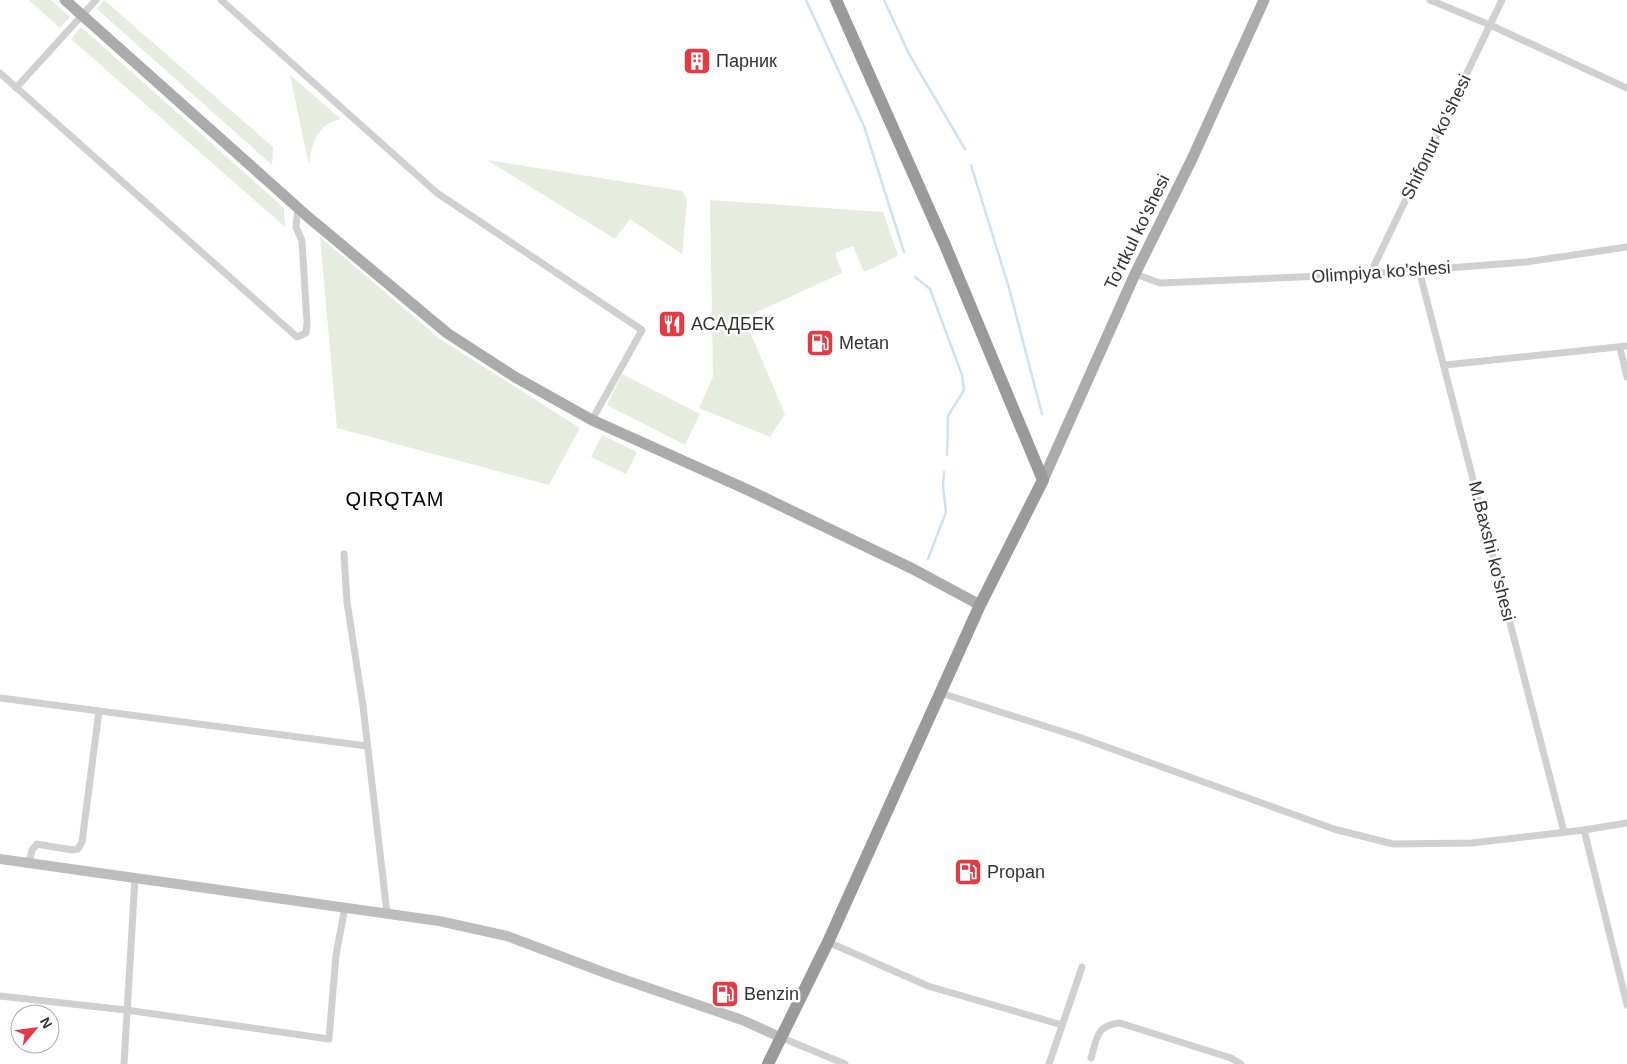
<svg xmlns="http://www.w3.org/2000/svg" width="1627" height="1064" font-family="Helvetica,sans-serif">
<rect width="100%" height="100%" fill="#fff"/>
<!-- green -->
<g fill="#e6ecdf">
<polygon points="29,0 51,0 70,17 60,28"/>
<polygon points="104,0 273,147 272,165 97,9"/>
<polygon points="81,27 284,208 285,227 71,39"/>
<path d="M290 75 341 119C316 124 312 144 309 165Z"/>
<polygon points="487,160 682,191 687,200 682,254 630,219 615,239"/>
<polygon points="710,200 883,212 898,256 864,272 853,246 835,253 842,273 744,318 785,414 770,437 699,408 713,377"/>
<polygon points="320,237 440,339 580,428 549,485 337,428"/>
<polygon points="622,374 700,414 685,445 607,405"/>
<polygon points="602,435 637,452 626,474 591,457"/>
</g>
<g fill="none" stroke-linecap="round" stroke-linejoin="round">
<!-- stream -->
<g stroke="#cfe2ee" stroke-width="2.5">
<polyline points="806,0 864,126 904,252"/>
<polyline points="884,0 909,54 965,149"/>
<polyline points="971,165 1009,288 1042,414"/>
<polyline points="915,277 930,289 962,375 964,390 948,416 947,455"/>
<polyline points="928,559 946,512 943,486 944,472"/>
</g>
<!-- street -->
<g stroke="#d0d0d0" stroke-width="7">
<polyline points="221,0 437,193 642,330 592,420"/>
<polyline points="1430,0 1490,25 1627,88"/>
<polyline points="0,73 297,337 306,333 307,322 302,241 296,227 298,207"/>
<polyline points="16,88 96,0"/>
<polyline points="1419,270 1564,832"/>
<polyline points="1135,274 1160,283 1370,274 1526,262 1627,247"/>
<polyline points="1370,274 1502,0"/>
<polyline points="1620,348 1627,377"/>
<polyline points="1445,365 1627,346"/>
<polyline points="344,554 347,602 363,706 387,913"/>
<polyline points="941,693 1079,737 1334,829 1393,844 1472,843 1584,830 1627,823"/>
<polyline points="0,698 367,746"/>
<polyline points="1584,830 1627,1005"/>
<polyline points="29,863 32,850 37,844 72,850 78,849 82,842 99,711"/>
<polyline points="828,942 928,986 1062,1025"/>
<polyline points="0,996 126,1010 329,1039 336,955 345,907"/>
<polyline points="780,1037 845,1064"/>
<path d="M1091 1058C1097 1038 1096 1025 1120 1023L1231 1058 1241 1064"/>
<polyline points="124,1064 135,878"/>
<polyline points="1049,1064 1082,967"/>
</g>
<!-- secondary -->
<polyline stroke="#bdbdbd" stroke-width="10" points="0,859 439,921 507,936 608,974 742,1020 780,1037"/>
<!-- primary -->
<g stroke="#ababab" stroke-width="11">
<polyline points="65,0 307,216 447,333 515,377 592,420 748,490 913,569 980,605"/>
<polyline points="1043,480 1135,274 1192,159 1264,0"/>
</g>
<!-- highway -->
<polyline stroke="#9a9a9a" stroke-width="12" points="768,1064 828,942 980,605 1043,480 945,245 836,0"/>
</g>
<!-- icons -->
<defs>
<g id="building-square" transform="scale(1.4375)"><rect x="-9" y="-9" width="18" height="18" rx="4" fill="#e63946" stroke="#fff"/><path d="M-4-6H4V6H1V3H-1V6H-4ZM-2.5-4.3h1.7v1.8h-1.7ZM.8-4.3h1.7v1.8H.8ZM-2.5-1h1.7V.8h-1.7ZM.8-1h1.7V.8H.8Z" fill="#fff"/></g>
<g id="restaurant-square" transform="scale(1.4375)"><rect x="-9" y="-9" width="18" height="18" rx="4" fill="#e63946" stroke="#fff"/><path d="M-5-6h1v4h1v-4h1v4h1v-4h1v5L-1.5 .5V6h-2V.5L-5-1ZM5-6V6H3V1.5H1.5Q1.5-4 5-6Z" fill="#fff"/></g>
<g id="fuel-square" transform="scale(1.4375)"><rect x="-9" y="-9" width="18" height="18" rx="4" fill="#e63946" stroke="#fff"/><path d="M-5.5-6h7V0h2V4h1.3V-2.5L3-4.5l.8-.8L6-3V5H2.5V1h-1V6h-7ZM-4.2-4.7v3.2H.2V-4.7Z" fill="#fff"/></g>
</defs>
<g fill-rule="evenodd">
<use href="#building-square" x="697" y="61"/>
<use href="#restaurant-square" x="672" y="324"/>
<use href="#fuel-square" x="820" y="343"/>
<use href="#fuel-square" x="968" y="872"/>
<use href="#fuel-square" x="725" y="994"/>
</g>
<g text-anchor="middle" stroke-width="5" stroke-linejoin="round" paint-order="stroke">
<!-- poi labels -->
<g font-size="18" fill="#333" stroke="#fff" text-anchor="start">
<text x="716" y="67">Парник</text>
<text x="691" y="330">АСАДБЕК</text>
<text x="839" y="349">Metan</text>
<text x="987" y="878">Propan</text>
<text x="744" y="1000">Benzin</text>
</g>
<!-- street labels -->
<g font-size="18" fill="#333" stroke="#fff">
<text transform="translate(1436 137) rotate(-64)" y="6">Shifonur ko'shesi</text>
<text transform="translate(1137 232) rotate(-64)" y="6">To'rtkul ko'shesi</text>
<text transform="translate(1381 272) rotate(-4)" y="6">Olimpiya ko'shesi</text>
<text transform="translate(1492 551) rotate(76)" y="6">M.Baxshi ko'shesi</text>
</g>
<!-- quarter labels -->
<g font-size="20" letter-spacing="1" fill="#000" stroke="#fff">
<text x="395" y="506">QIRQTAM</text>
</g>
</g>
<!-- north arrow -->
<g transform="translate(35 1029) rotate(61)"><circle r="24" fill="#ffffff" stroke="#adadad"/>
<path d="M0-4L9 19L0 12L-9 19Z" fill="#e63946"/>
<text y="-8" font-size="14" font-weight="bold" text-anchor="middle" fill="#333333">N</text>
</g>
</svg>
